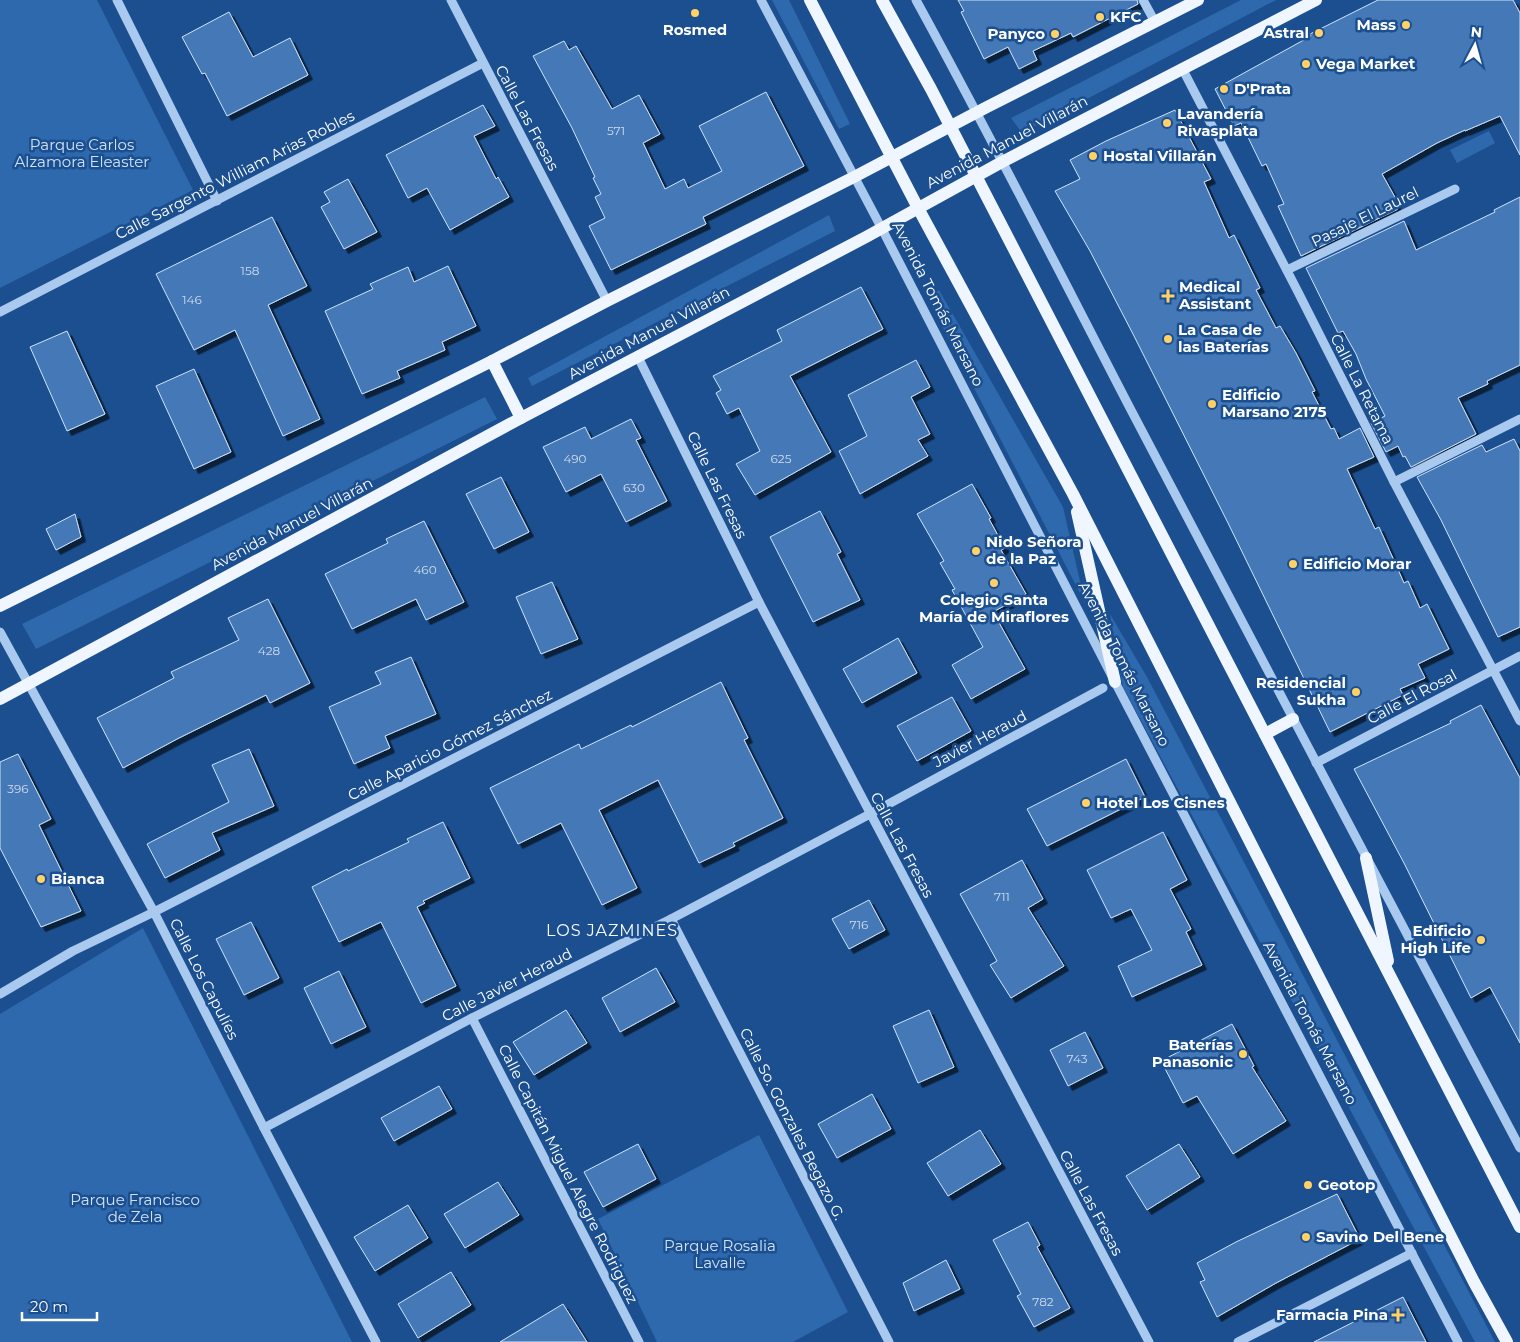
<svg xmlns="http://www.w3.org/2000/svg" width="1520" height="1342" font-family="Montserrat,sans-serif">
<defs>
<filter id="shadow"><feDropShadow dx="4.5" dy="4.5" stdDeviation="0" flood-color="#0009"/></filter>
</defs>
<rect width="100%" height="100%" fill="#1b4f8f"/>
<!-- green -->
<g fill="#2e69ad">
<polygon points="0,0 97,0 193,190 0,288"/>
<polygon points="772,0 789,0 850,124 839,129"/>
<polygon points="1241,0 1276,0 1022,133 1011,118"/>
<polygon points="1489,131 1495,143 1457,163 1450,150"/>
<polygon points="829,215 835,231 532,386 528,378"/>
<polygon points="939,290 1063,507 1085,603 927,297"/>
<polygon points="485,397 497,419 36,649 22,624"/>
<polygon points="1110,614 1147,677 1495,1342 1475,1342 1123,687"/>
<polygon points="143,928 352,1342 0,1342 0,1014"/>
<polygon points="759,1135 848,1312 793,1342 657,1342 598,1219"/>
</g>
<!-- building -->
<g fill="#4478b7" stroke="#cfe3fa" filter="url(#shadow)">
<polygon points="958,0 1137,0 1138,4 1073,37 1071,33 1033,51 1037,60 1019,69 1008,47 984,59 961,12 964,11"/>
<polygon points="1378,0 1513,0 1520,13 1520,155 1500,116 1465,131 1465,130 1437,143 1382,174 1396,199 1394,200 1398,209 1301,256 1278,206 1284,204 1266,164 1262,166 1241,123 1234,126 1215,89 1311,36 1310,34"/>
<polygon points="229,12 253,57 290,38 308,75 227,116 205,73 202,74 182,37"/>
<polygon points="564,41 569,50 576,46 612,109 639,95 660,134 643,143 665,189 684,179 688,188 722,171 699,126 766,92 804,166 703,217 706,224 611,270 589,226 605,218 595,197 601,194 593,178 595,177 572,128 533,56"/>
<polygon points="483,105 495,126 474,136 496,179 498,177 509,197 450,230 427,188 408,198 386,155"/>
<polygon points="1175,110 1211,179 1204,182 1229,238 1234,235 1260,288 1256,290 1276,328 1280,326 1296,353 1315,391 1312,392 1331,429 1334,428 1339,439 1360,428 1374,457 1347,469 1375,529 1379,527 1404,583 1408,581 1420,608 1427,604 1449,649 1418,664 1425,678 1400,689 1403,695 1330,732 1228,523 1134,336 1090,251 1055,191 1080,179 1070,160 1106,141"/>
<polygon points="348,179 377,232 344,249 321,207 330,202 324,192"/>
<polygon points="1520,197 1520,365 1487,381 1488,384 1458,398 1476,434 1411,467 1405,456 1403,457 1398,446 1386,452 1371,423 1385,416 1366,379 1356,354 1343,331 1338,333 1306,268 1404,221 1416,250 1495,212 1494,210"/>
<polygon points="272,217 307,286 268,305 320,419 283,436 235,330 194,350 156,274"/>
<polygon points="448,266 476,326 442,342 445,350 397,371 400,378 362,394 325,311 373,289 370,284 408,267 414,282"/>
<polygon points="861,287 883,329 790,376 831,452 755,495 736,464 760,451 739,408 727,414 716,393 721,390 713,376 782,341 777,330"/>
<polygon points="67,331 105,414 67,431 30,347"/>
<polygon points="916,360 930,387 911,397 930,434 918,440 928,456 860,494 839,451 867,436 848,395"/>
<polygon points="194,369 231,452 194,469 156,386"/>
<polygon points="631,419 641,438 636,440 667,501 626,522 601,474 566,492 543,447 585,427 591,439"/>
<polygon points="1514,439 1520,451 1520,627 1498,637 1441,520 1417,477 1482,445 1486,452"/>
<polygon points="501,477 529,532 494,549 466,494"/>
<polygon points="972,484 991,518 989,519 1005,548 1001,550 1026,594 993,612 1025,669 971,699 952,665 983,647 952,590 955,589 940,563 944,561 917,514"/>
<polygon points="820,511 841,552 837,554 860,600 813,622 770,537"/>
<polygon points="75,514 81,537 56,550 46,529"/>
<polygon points="424,521 464,602 426,620 416,599 352,629 325,574 388,543 386,539"/>
<polygon points="552,582 578,639 541,654 516,597"/>
<polygon points="268,599 310,683 270,703 266,695 179,738 123,768 97,718 174,678 171,672 239,640 228,618"/>
<polygon points="898,638 917,673 862,703 843,669"/>
<polygon points="411,657 436,714 385,736 390,748 354,764 329,707 381,684 375,672"/>
<polygon points="721,682 748,738 744,740 783,818 733,843 735,846 699,863 658,780 599,810 637,888 602,905 561,823 518,844 490,788 579,744 581,749 631,725 632,727"/>
<polygon points="952,697 971,731 917,761 897,726"/>
<polygon points="1481,705 1520,778 1520,1043 1490,987 1471,998 1405,865 1354,769 1451,723 1450,721"/>
<polygon points="249,749 274,806 212,833 220,850 165,878 147,844 229,802 212,765"/>
<polygon points="18,754 51,819 39,825 81,911 41,927 0,848 0,762"/>
<polygon points="1126,759 1145,797 1047,846 1027,809"/>
<polygon points="443,822 470,878 423,901 425,903 417,907 456,986 421,1003 381,922 339,942 312,887 347,869 348,871 409,842 407,839"/>
<polygon points="1163,832 1187,880 1170,889 1191,929 1186,932 1202,965 1132,997 1118,966 1152,950 1131,909 1111,918 1087,870"/>
<polygon points="1022,860 1043,899 1028,908 1064,966 1011,998 990,965 997,961 960,894"/>
<polygon points="869,900 885,930 849,949 832,919"/>
<polygon points="251,922 279,978 244,995 216,939"/>
<polygon points="656,968 675,1002 620,1032 602,998"/>
<polygon points="339,971 366,1027 331,1044 304,988"/>
<polygon points="566,1010 587,1043 534,1075 513,1042"/>
<polygon points="929,1010 954,1067 918,1083 893,1026"/>
<polygon points="1232,1024 1254,1066 1252,1067 1286,1121 1233,1154 1197,1096 1183,1103 1161,1061"/>
<polygon points="1085,1032 1103,1068 1068,1086 1050,1050"/>
<polygon points="439,1086 452,1109 394,1141 381,1118"/>
<polygon points="872,1094 891,1129 837,1158 818,1124"/>
<polygon points="980,1130 1001,1164 948,1196 927,1163"/>
<polygon points="638,1144 656,1179 603,1207 584,1172"/>
<polygon points="1179,1144 1200,1177 1147,1210 1126,1176"/>
<polygon points="498,1182 519,1215 465,1248 444,1214"/>
<polygon points="1337,1194 1360,1239 1276,1283 1217,1317 1200,1282 1205,1280 1197,1263 1236,1242"/>
<polygon points="408,1205 428,1238 375,1271 354,1237"/>
<polygon points="1028,1222 1040,1245 1037,1247 1070,1308 1034,1327 1017,1296 1021,1294 993,1240"/>
<polygon points="946,1260 960,1289 914,1311 903,1283"/>
<polygon points="451,1272 471,1305 418,1338 398,1304"/>
<polygon points="1403,1297 1426,1342 1314,1342"/>
<polygon points="563,1304 587,1342 500,1342"/>
</g>
<g fill="none" stroke-linecap="round" stroke-linejoin="round">
<!-- minor -->
<g stroke="#a9c9ee" stroke-width="9">
<polyline points="117,0 217,201"/>
<polyline points="451,0 607,301"/>
<polyline points="761,0 882,229 1115,682 1458,1342"/>
<path d="M916 0C990 135 1060 273 1131 410 1260 656 1390 903 1520 1148"/>
<polyline points="1143,0 1155,22"/>
<polyline points="1182,68 1297,290 1394,482 1520,721"/>
<polyline points="1287,270 1455,189"/>
<polyline points="0,312 483,63"/>
<polyline points="638,357 759,602 1149,1342"/>
<polyline points="1394,482 1520,419"/>
<polyline points="0,632 154,912 264,1128 376,1342"/>
<polyline points="1316,763 1520,656"/>
<polyline points="671,919 889,1342"/>
<polyline points="0,994 73,951 154,912 759,602"/>
<polyline points="472,1018 639,1342"/>
<polyline points="264,1128 472,1018 671,919 870,814 1103,688"/>
<polyline points="1238,1342 1412,1253"/>
</g>
<!-- major -->
<g stroke="#f0f6ff" stroke-width="12">
<polyline points="810,0 918,208 1073,494 1474,1282 1507,1342"/>
<polyline points="882,0 931,89 1520,1227"/>
<polyline points="492,361 521,418"/>
<polyline points="1077,512 1115,682"/>
<polyline points="0,606 492,361 607,301 854,177 987,107 1198,0"/>
<polyline points="0,699 521,418 866,237 1002,162 1316,0"/>
<polyline points="1265,734 1293,719"/>
<polyline points="1366,858 1388,961"/>
</g>
</g>
<!-- markers -->
<g fill="#ffd166" stroke="#1b4f8f" stroke-width="2">
<circle cx="695" cy="13" r="5"/>
<circle cx="1100" cy="17" r="5"/>
<circle cx="1406" cy="25" r="5"/>
<circle cx="1319" cy="33" r="5"/>
<circle cx="1055" cy="34" r="5"/>
<circle cx="1306" cy="64" r="5"/>
<circle cx="1224" cy="89" r="5"/>
<circle cx="1167" cy="123" r="5"/>
<circle cx="1093" cy="156" r="5"/>
<path d="M1165.5 288.5h5v5h5v5h-5v5h-5v-5h-5v-5h5z"/>
<circle cx="1168" cy="339" r="5"/>
<circle cx="1212" cy="404" r="5"/>
<circle cx="976" cy="551" r="5"/>
<circle cx="1293" cy="564" r="5"/>
<circle cx="994" cy="583" r="5"/>
<circle cx="1356" cy="692" r="5"/>
<circle cx="1086" cy="803" r="5"/>
<circle cx="41" cy="879" r="5"/>
<circle cx="1481" cy="940" r="5"/>
<circle cx="1243" cy="1054" r="5"/>
<circle cx="1308" cy="1185" r="5"/>
<circle cx="1306" cy="1237" r="5"/>
<path d="M1395.5 1307.5h5v5h5v5h-5v5h-5v-5h-5v-5h5z"/>
</g>
<g text-anchor="middle" stroke-width="5" stroke-linejoin="round" paint-order="stroke">
<!-- number labels -->
<g font-size="12" fill="#d0dded">
<text x="616" y="135">571</text>
<text x="250" y="275">158</text>
<text x="192" y="304">146</text>
<text x="575" y="463">490</text>
<text x="781" y="463">625</text>
<text x="634" y="492">630</text>
<text x="425" y="574">460</text>
<text x="269" y="655">428</text>
<text x="18" y="793">396</text>
<text x="1002" y="901">711</text>
<text x="859" y="929">716</text>
<text x="1077" y="1063">743</text>
<text x="1043" y="1306">782</text>
</g>
<!-- poi labels -->
<g font-size="15" font-weight="bold" fill="#fff" stroke="#1b4f8f" text-anchor="start">
<text x="1110" y="22">KFC</text>
<text x="1396" y="30" text-anchor="end">Mass</text>
<text x="695" y="35" text-anchor="middle">Rosmed</text>
<text x="1309" y="38" text-anchor="end">Astral</text>
<text x="1045" y="39" text-anchor="end">Panyco</text>
<text x="1316" y="69">Vega Market</text>
<text x="1234" y="94">D'Prata</text>
<text x="1177" y="119">Lavandería<tspan x="1177" dy="17">Rivasplata</tspan></text>
<text x="1103" y="161">Hostal Villarán</text>
<text x="1179" y="292">Medical<tspan x="1179" dy="17">Assistant</tspan></text>
<text x="1178" y="335">La Casa de<tspan x="1178" dy="17">las Baterías</tspan></text>
<text x="1222" y="400">Edificio<tspan x="1222" dy="17">Marsano 2175</tspan></text>
<text x="986" y="547">Nido Señora<tspan x="986" dy="17">de la Paz</tspan></text>
<text x="1303" y="569">Edificio Morar</text>
<text x="994" y="605" text-anchor="middle">Colegio Santa<tspan x="994" dy="17">María de Miraflores</tspan></text>
<text x="1346" y="688" text-anchor="end">Residencial<tspan x="1346" dy="17">Sukha</tspan></text>
<text x="1096" y="808">Hotel Los Cisnes</text>
<text x="51" y="884">Bianca</text>
<text x="1471" y="936" text-anchor="end">Edificio<tspan x="1471" dy="17">High Life</tspan></text>
<text x="1233" y="1050" text-anchor="end">Baterías<tspan x="1233" dy="17">Panasonic</tspan></text>
<text x="1318" y="1190">Geotop</text>
<text x="1316" y="1242">Savino Del Bene</text>
<text x="1388" y="1320" text-anchor="end">Farmacia Pina</text>
</g>
<!-- street labels -->
<g font-size="15" fill="#fff" stroke="#1b4f8f">
<text transform="translate(527 118) rotate(62)" y="5">Calle Las Fresas</text>
<text transform="translate(1007 142) rotate(-28)" y="5">Avenida Manuel Villarán</text>
<text transform="translate(235 175) rotate(-27)" y="5">Calle Sargento William Arias Robles</text>
<text transform="translate(1365 217) rotate(-26)" y="5">Pasaje El Laurel</text>
<text transform="translate(938 304) rotate(63)" y="5">Avenida Tomás Marsano</text>
<text transform="translate(649 333) rotate(-28)" y="5">Avenida Manuel Villarán</text>
<text transform="translate(1362 389) rotate(63)" y="5">Calle La Retama</text>
<text transform="translate(717 485) rotate(64)" y="5">Calle Las Fresas</text>
<text transform="translate(292 524) rotate(-28)" y="5">Avenida Manuel Villarán</text>
<text transform="translate(1124 664) rotate(63)" y="5">Avenida Tomás Marsano</text>
<text transform="translate(1412 697) rotate(-28)" y="5">Calle El Rosal</text>
<text transform="translate(980 739) rotate(-28)" y="5">Javier Heraud</text>
<text transform="translate(450 745) rotate(-27)" y="5">Calle Aparicio Gómez Sánchez</text>
<text transform="translate(902 845) rotate(62)" y="5">Calle Las Fresas</text>
<text transform="translate(204 979) rotate(63)" y="5">Calle Los Capulíes</text>
<text transform="translate(507 985) rotate(-27)" y="5">Calle Javier Heraud</text>
<text transform="translate(1310 1023) rotate(62)" y="5">Avenida Tomás Marsano</text>
<text transform="translate(792 1124) rotate(63)" y="5">Calle So. Gonzales Begazo G.</text>
<text transform="translate(568 1174) rotate(63)" y="5">Calle Capitán Miguel Alegre Rodriguez</text>
<text transform="translate(1091 1203) rotate(62)" y="5">Calle Las Fresas</text>
</g>
<!-- park labels -->
<g font-size="15" fill="#cfe3fa" stroke="#1b4f8f">
<text x="82" y="150">Parque Carlos<tspan x="82" dy="17">Alzamora Eleaster</tspan></text>
<text x="135" y="1205">Parque Francisco<tspan x="135" dy="17">de Zela</tspan></text>
<text x="720" y="1251">Parque Rosalia<tspan x="720" dy="17">Lavalle</tspan></text>
</g>
<!-- neighbourhood labels -->
<g font-size="16" letter-spacing="1" fill="#fff" stroke="#1b4f8f">
<text x="612" y="936">LOS JAZMINES</text>
</g>
</g>
<!-- north arrow -->
<g transform="translate(1475 45) rotate(6)" stroke="#1b4f8f" stroke-width="4" paint-order="stroke">
<path d="M0-4L9 19L0 12L-9 19Z" fill="#ffffff"/>
<text y="-8" font-size="14" font-weight="bold" text-anchor="middle" fill="#ffffff">N</text>
</g>
<!-- scale -->
<path d="M22 1312v8h75v-8" fill="none" stroke="#ffffff" stroke-width="2.5"/>
<text x="30" y="1312" font-size="15" fill="#ffffff" stroke="#1b4f8f" stroke-width="4" paint-order="stroke">20 m</text>
</svg>
